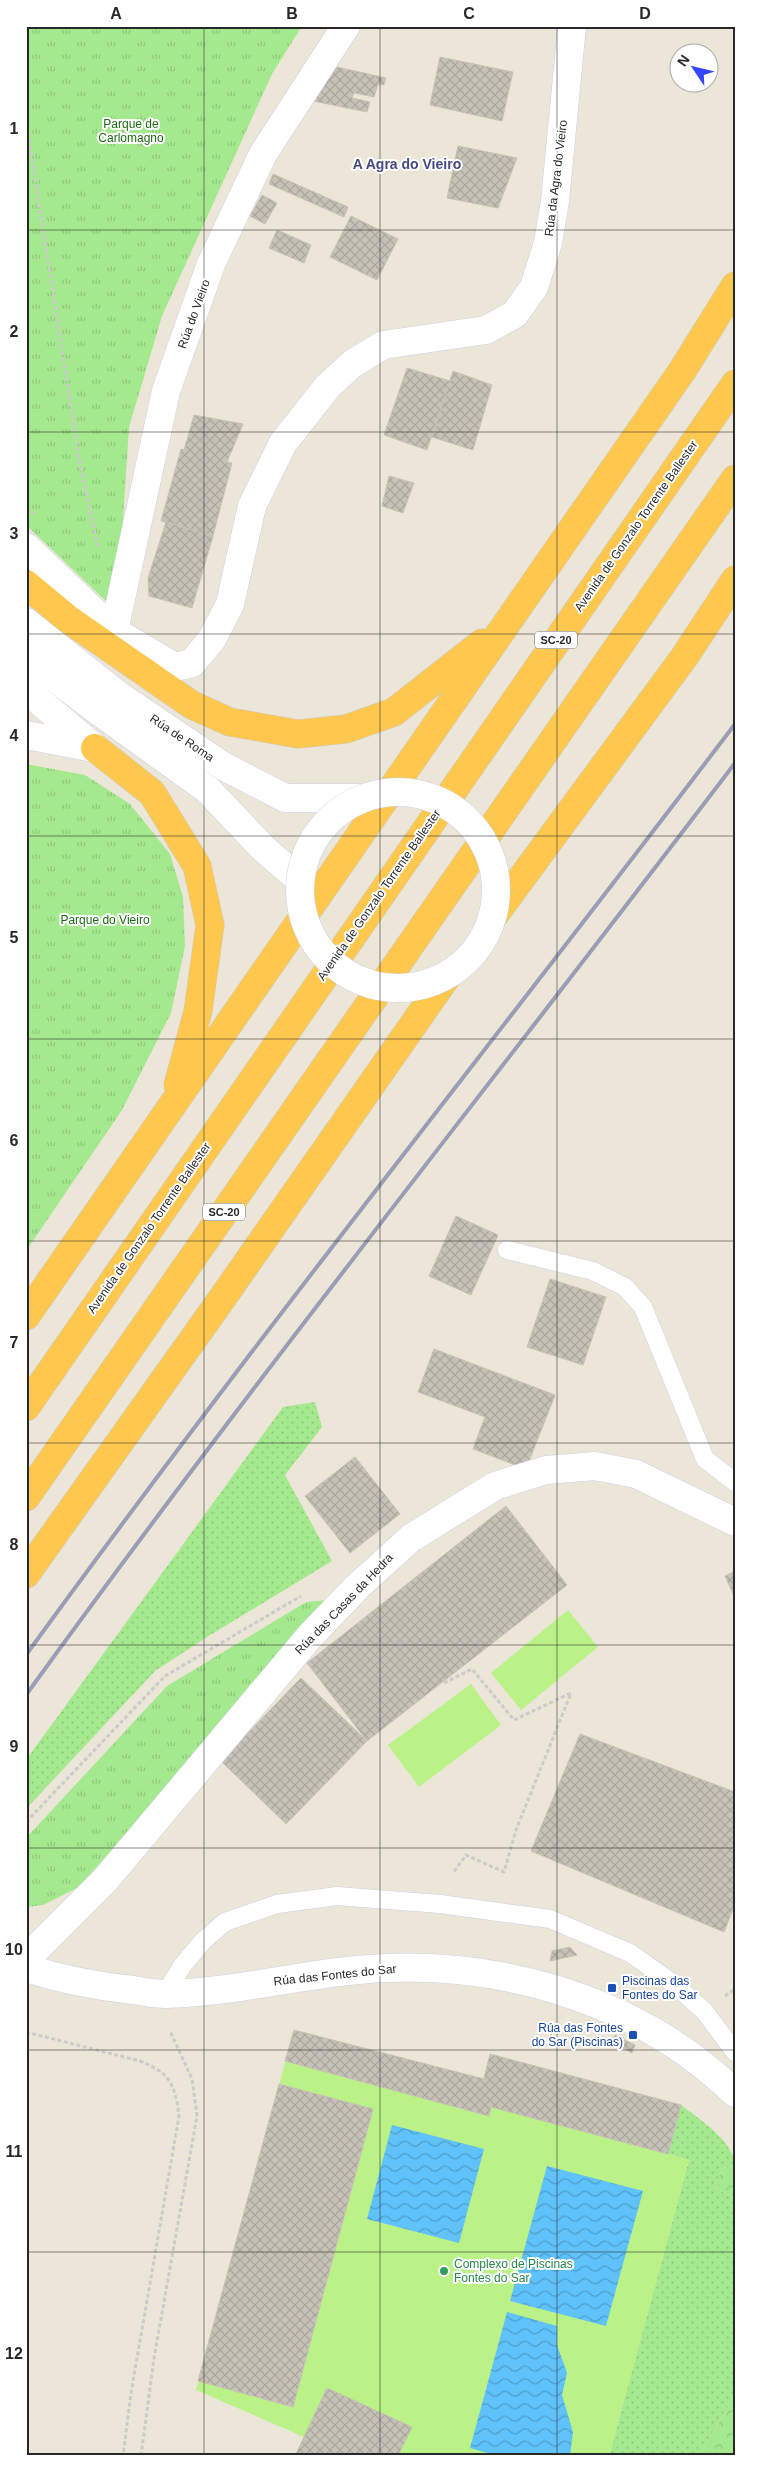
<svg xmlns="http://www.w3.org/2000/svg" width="761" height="2482" font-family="Arial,sans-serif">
<defs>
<pattern id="grass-dots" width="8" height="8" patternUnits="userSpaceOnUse" patternTransform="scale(1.25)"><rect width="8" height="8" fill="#a5e98e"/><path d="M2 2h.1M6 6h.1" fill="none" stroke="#8ec87a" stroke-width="1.8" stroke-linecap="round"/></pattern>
<pattern id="forest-crowns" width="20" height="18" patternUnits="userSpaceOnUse" patternTransform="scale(1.25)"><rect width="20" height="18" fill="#a5e98e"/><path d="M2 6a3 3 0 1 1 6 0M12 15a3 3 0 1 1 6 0" fill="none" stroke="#8ec87a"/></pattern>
<pattern id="park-tufts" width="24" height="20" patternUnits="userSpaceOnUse" patternTransform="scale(1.25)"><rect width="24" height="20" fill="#a5e98e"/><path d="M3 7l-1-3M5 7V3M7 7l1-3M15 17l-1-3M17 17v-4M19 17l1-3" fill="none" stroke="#8ec87a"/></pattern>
<pattern id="water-waves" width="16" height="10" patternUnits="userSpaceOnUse" patternTransform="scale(1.25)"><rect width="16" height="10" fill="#5fc2fa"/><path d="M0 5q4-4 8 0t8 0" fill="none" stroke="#4e9eca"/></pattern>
<pattern id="building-cross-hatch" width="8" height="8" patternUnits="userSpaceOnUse" patternTransform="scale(1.25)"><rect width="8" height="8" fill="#c7c2b8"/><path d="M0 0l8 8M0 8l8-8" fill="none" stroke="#aba79e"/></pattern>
</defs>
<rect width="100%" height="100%" fill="#ece6d8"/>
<!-- grass -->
<g fill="url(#grass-dots)">
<polygon points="315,1402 322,1427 285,1475 332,1561 207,1637 155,1671 26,1809 26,1760 283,1407"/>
<path d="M681 2105C699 2119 735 2142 735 2166L723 2168 714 2187 735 2199V2395L699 2456H609L689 2160 668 2154Z"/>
</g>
<!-- forest -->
<g fill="url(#forest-crowns)">
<polygon points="735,2166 735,2199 714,2187 723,2168"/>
<polygon points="735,2395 735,2456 699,2456"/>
</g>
<!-- park -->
<g fill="url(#park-tufts)">
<polygon points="26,26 302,26 272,74 162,316 129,427 118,598 109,604 26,525"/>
<polygon points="26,764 85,775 130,804 170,854 183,897 185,946 171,1013 122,1110 26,1251"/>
<polygon points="328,1600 79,1887 43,1905 26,1907 26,1838 167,1686 306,1602"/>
</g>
<!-- pitch -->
<g fill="#bbf288">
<polygon points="568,1610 598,1647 521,1710 491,1673"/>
<polygon points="471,1684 501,1725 419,1787 388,1745"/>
<polygon points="294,2030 483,2079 490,2054 681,2105 668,2154 689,2160 609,2456 295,2456 304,2437 196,2390"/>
</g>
<!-- water -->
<g fill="url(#water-waves)">
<polygon points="392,2125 484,2149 459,2243 367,2219"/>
<polygon points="547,2166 643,2191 606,2326 510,2301"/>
<polygon points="507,2312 557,2326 557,2345 567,2373 562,2395 573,2432 570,2456 498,2456 470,2448"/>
</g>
<!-- building -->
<g fill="url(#building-cross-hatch)" stroke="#c8c2b2">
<polygon points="440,57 513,72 502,121 430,105"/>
<polygon points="337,67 386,78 384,85 378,84 374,97 354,93 352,98 370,102 367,112 313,101"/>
<polygon points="458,146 517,158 498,208 447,198"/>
<polygon points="273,174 348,207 344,217 269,184"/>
<polygon points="262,195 277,203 265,224 250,216"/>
<polygon points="351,216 398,239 377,280 330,257"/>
<polygon points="277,230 311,245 304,263 269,248"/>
<polygon points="407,368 450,381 427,450 384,435"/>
<polygon points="453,371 492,385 473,450 432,437"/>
<polygon points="194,415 243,424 227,462 232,463 213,536 161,521 181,449 184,450"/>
<polygon points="389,476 414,483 403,513 382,506"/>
<polygon points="166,522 213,536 192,608 149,596 148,578"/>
<polygon points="456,1216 498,1235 471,1295 429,1276"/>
<polygon points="550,1279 606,1297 583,1365 527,1347"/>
<polygon points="434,1349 555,1395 526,1469 473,1449 485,1417 418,1392"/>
<polygon points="355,1457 400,1514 350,1553 305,1496"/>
<polygon points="506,1506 567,1585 367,1741 307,1663"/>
<polygon points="735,1571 735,1598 725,1576"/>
<polygon points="301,1678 367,1741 286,1824 221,1761"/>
<polygon points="580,1734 735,1792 735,1904 724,1932 531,1851"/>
<polygon points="570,1947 577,1955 550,1961 552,1951"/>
<polygon points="294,2030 484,2079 490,2054 681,2105 668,2154 491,2107 489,2116 285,2061"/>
<polygon points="615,2035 635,2045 632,2053 611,2042"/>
<polygon points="279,2084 373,2109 293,2407 198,2381"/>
<polygon points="327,2388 412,2427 398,2456 295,2456"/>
</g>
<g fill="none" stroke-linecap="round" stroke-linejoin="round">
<!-- service casing -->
<g stroke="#cdcfe3" stroke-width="19">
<g id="service">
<polyline points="507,1250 593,1271 625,1287 643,1307 705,1459 735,1482"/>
<polyline points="165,1994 182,1966 203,1941 225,1922 277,1904 337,1896 440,1904 550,1919 630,1953 674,1984 704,2011 735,2052"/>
</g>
</g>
<!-- minor casing -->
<g stroke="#cdcfe3" stroke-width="29">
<g id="minor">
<polyline points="26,547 114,631 175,667 192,663 212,639 230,604 252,506 283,443 328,386 352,364 383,345 486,330 515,314 534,287 548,243 555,201 572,26"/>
<polyline points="26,622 118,695 223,766 285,798 360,798"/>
<polyline points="114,631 166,391 211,264 263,154 346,26"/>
<polyline points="26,656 101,713 208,790 263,848 300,880"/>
<polyline points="26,690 95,748"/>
<polyline points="26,735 94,748"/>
<polyline points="26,1959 106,1879 310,1636 357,1587 411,1538 495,1486 546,1470 595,1466 636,1474 735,1522"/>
</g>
</g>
<!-- tertiary casing -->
<g stroke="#cdcfe3" stroke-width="29">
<path id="tertiary" d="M26 1968C63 1980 95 1986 133 1990 144 1992 156 1994 167 1994 228 1992 287 1978 347 1971 486 1955 633 1995 735 2093"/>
</g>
<!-- trunk casing -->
<g stroke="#cbcbcb" stroke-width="29">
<g id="trunk">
<polyline points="26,584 68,619 192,705 230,722 298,734 346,729 394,712 482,643"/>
<polyline points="95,748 152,793 197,866 210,925 198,1011 178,1085"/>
<polyline points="493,917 685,656 735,580"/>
<polyline points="26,1316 682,371 735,286"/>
<polyline points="26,1407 735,384"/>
<polyline points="26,1497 735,479"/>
<polyline points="26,1574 221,1300 448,975"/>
</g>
</g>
<!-- path -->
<g stroke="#cbcbcb" stroke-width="3" stroke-dasharray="4 2.5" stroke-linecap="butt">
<polyline points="26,120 81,471 98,547"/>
<polyline points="26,507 35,515"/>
<polyline points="444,1683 472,1669 514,1720 571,1693 516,1830 504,1872 466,1855 453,1873"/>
<polyline points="26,1822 165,1676 301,1596"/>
<polyline points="725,1996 735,1989"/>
<path d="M26 2032 140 2061C170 2073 175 2084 179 2116L131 2393 123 2456"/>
<polyline points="141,2456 154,2358 197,2116 192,2079 170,2031"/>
</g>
<!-- service -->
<use href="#service" stroke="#fff" stroke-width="18"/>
<!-- minor -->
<use href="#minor" stroke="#fff" stroke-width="28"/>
<!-- tertiary -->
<use href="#tertiary" stroke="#fff" stroke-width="28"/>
<!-- trunk -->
<use href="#trunk" stroke="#fec84e" stroke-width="28"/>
<!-- rail -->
<g stroke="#9b9cb5" stroke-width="4">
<path d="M26 1655C255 1339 499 1035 735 724"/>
<path d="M26 1695C255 1378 499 1074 735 763"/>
</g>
<!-- minor-bridge casing -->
<g stroke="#cdcfe3" stroke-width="29" stroke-linecap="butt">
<circle id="minor-bridge" cx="398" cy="890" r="98"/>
</g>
<!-- minor-bridge -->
<use href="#minor-bridge" stroke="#fff" stroke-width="28"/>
</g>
<!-- grid -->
<path fill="none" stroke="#282828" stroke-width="1" stroke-opacity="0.55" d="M204 26V2456M380 26V2456M557 26V2456M26 230H735M26 432H735M26 634H735M26 836H735M26 1039H735M26 1241H735M26 1443H735M26 1645H735M26 1848H735M26 2050H735M26 2252H735"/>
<!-- markers -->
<g fill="#1a4fb4" stroke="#fff" stroke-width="2">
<rect x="607" y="1983" width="10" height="10" rx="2.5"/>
<rect x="628" y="2030" width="10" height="10" rx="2.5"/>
</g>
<circle fill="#2e9e5b" stroke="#fff" stroke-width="2" cx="444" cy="2271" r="5"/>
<g text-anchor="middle" stroke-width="4" stroke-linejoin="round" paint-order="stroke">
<!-- shield labels -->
<g fill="#fff" stroke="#686868" stroke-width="1">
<rect x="535" y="631.5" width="42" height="17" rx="4"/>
<rect x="203" y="1203.5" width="42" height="17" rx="4"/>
</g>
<g font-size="11" font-weight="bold" fill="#282828">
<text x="556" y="644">SC-20</text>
<text x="224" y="1216">SC-20</text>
</g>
<!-- park labels -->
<g font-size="12" fill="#1c6b12" stroke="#fff">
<text x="131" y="128">Parque de<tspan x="131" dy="14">Carlomagno</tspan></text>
<text x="105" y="924">Parque do Vieiro</text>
</g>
<!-- street labels -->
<g font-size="12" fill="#282828" stroke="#fff">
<text transform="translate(556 178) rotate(-83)" y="4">Rúa da Agra do Vieiro</text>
<text transform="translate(194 314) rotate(-70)" y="4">Rúa do Vieiro</text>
<text transform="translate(636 526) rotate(-55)" y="4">Avenida de Gonzalo Torrente Ballester</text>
<text transform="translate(182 738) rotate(34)" y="4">Rúa de Roma</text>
<text transform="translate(379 895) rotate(-55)" y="4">Avenida de Gonzalo Torrente Ballester</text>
<text transform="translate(149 1228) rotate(-55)" y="4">Avenida de Gonzalo Torrente Ballester</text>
<text transform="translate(344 1604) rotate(-46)" y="4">Rúa das Casas da Hedra</text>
<text transform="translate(335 1975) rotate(-6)" y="4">Rúa das Fontes do Sar</text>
</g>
<!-- transit labels -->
<g font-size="12" fill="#164399" stroke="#fff" text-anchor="start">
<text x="622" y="1985">Piscinas das<tspan x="622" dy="14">Fontes do Sar</tspan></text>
<text x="623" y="2032" text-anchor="end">Rúa das Fontes<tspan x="623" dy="14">do Sar (Piscinas)</tspan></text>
</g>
<!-- leisure labels -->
<g font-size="12" fill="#27864d" stroke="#fff" text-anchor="start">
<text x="454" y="2268">Complexo de Piscinas<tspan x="454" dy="14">Fontes do Sar</tspan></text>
</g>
<!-- neighbourhood labels -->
<g font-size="14" font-weight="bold" fill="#45497d" stroke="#fff">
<text x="407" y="169">A Agra do Vieiro</text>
</g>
</g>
<!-- border -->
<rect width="761" height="2482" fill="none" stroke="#ffffff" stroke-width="55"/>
<!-- north arrow -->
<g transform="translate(694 68) rotate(305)"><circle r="24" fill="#ffffff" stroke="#a9a9a9"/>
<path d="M0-4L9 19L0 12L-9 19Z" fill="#3245ff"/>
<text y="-8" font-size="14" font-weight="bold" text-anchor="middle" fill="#282828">N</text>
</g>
<rect x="28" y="28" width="706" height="2426" fill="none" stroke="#282828" stroke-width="2"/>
<g font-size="16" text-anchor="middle" font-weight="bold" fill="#282828">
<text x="116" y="19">A</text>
<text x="292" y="19">B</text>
<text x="469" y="19">C</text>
<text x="645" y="19">D</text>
<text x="14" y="134">1</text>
<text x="14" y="337">2</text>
<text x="14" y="539">3</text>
<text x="14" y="741">4</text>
<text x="14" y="943">5</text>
<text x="14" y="1146">6</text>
<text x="14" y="1348">7</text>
<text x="14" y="1550">8</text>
<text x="14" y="1752">9</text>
<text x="14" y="1955">10</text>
<text x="14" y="2157">11</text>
<text x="14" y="2359">12</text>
</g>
</svg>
